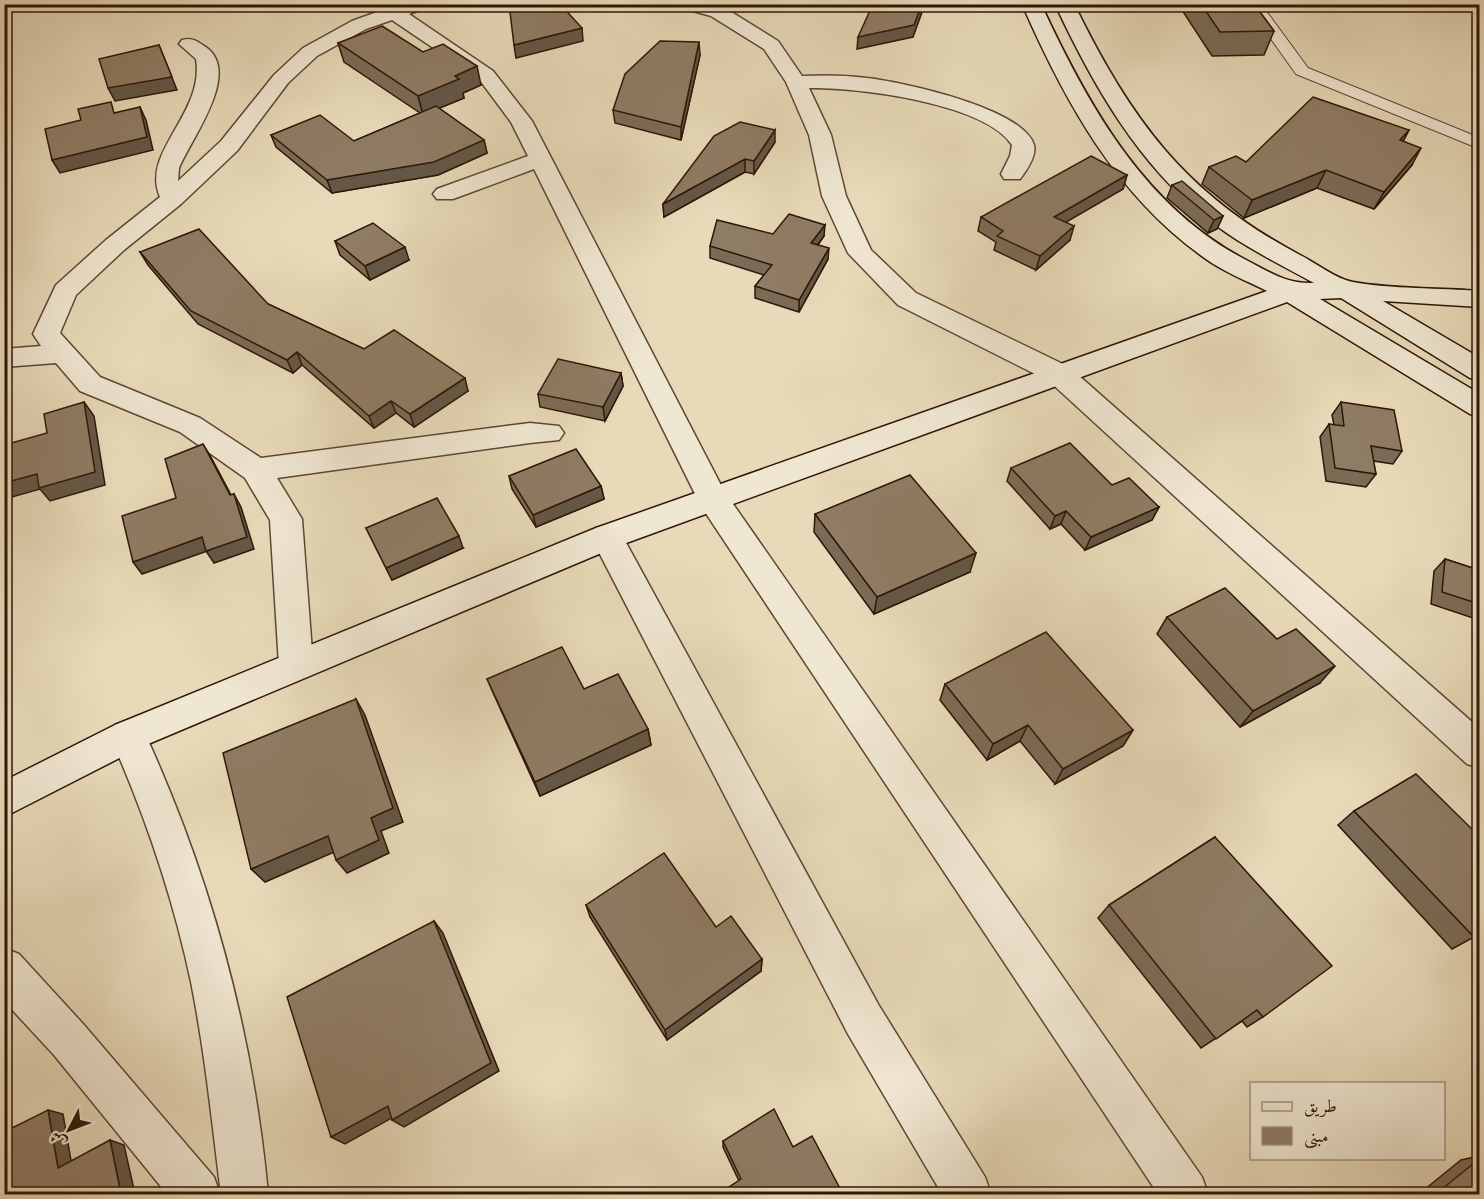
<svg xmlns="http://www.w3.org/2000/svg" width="1484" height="1199" font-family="'IM FELL DW Pica',Amiri,serif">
<rect width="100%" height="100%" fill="#e8dab9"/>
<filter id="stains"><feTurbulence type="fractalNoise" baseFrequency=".00333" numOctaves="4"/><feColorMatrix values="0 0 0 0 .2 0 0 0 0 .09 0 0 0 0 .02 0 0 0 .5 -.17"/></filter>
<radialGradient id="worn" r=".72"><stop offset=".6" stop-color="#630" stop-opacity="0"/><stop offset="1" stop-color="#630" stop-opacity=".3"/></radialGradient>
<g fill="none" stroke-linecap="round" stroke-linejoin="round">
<!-- lane casing -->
<g stroke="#5d4734" stroke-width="2">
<polygon id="lane" points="1246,4 1261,4 1308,68 1480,138 1480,149 1296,74"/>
</g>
<!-- street casing -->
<g stroke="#5d4734" stroke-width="3">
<g id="street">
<path d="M399 4H421L420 10 409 14 493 71 532 121 724 491 1202 1177 1208 1194H1158L701 506 534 169 453 199H437L433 194 437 189 528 156 511 122 479 79 392 20 366 29 317 56 288 83 237 151 181 204 124 250 76 295 60 333 100 377 200 418 261 458 530 423 559 426 564 433 559 440 530 443 277 478 302 519 313 665 308 675 296 680 284 675 279 665 270 520 245 478 180 432 80 391 56 363 4 367V349L41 346 33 334 56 285 106 240 160 197C140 152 205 114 196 59L179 44 182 40C193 37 198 42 207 48 241 74 191 139 179 168L178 181 221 141 274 75 303 48 352 21Z"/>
<path d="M680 4H712L725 8 778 41 802 76C824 75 845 75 867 78 902 82 1023 108 1034 145 1037 156 1026 171 1020 179H1004L1001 174 1010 156 1012 145C985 103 856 87 809 88L831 135 846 196 871 250 916 293 1069 367 1480 729V768L1467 764 1049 381 898 305 848 253 822 196 809 135 786 82 764 49 711 16 682 8Z"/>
<polygon points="607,525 618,528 878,1004 985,1177 991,1194 942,1194 848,1034 591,537 596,528"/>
<path d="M128 720 141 725C210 873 253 1031 268 1194H221C212 1123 205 1052 191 982 173 897 145 815 110 736L115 725Z"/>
<polygon points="4,948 19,954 84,1025 214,1177 220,1194 167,1194 54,1055 4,1001"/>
</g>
</g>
<!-- secondary casing -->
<g stroke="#2f1607" stroke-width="3">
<path id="secondary" d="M1022 4H1041C1088 106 1146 210 1250 262 1273 274 1287 284 1314 283 1278 263 1240 245 1208 219 1138 165 1092 83 1055 4H1074C1131 120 1185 194 1300 255 1316 263 1336 279 1353 282 1390 289 1441 288 1480 291V307L1383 301 1480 358V380L1470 378 1341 298 1320 299 1480 394V417L1470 414 1287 302 618 546 141 747 4 817V781L115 725 596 528 1267 291C1247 281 1224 272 1206 259 1117 197 1065 102 1022 4Z"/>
</g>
<!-- lane -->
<use href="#lane" fill="#f0e7d2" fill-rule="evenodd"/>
<!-- street -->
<use href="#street" fill="#f0e7d2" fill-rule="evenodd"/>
<!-- secondary -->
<use href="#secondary" fill="#f0e7d2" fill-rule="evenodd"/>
</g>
<!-- wall -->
<g fill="#7b6b56" stroke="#2f1607" stroke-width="1.5">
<polygon points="1178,4 1254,4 1274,31 1264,55 1212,56"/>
<polygon points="338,43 423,52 481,85 463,93 464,98 439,108 484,140 487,153 438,175 332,193 276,147 271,135 354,141 420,113 344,62"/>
<polygon points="700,55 681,140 615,123 613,110"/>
<polygon points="1409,130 1403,141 1412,165 1374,209 1317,188 1244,218 1202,184 1209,167 1246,162"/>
<polygon points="775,142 754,174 745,172 664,217 663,204"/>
<polygon points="1127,175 1123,189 1065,222 1070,240 1036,270 994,250 996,242 978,231 981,217"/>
<polygon points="1172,185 1223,216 1217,229 1208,233 1167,198"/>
<polygon points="773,234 824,236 818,245 828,259 799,312 755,298 755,286 764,275 710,258 710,246"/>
<polygon points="335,241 409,260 370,280 340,255"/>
<polygon points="140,252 268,304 364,349 468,391 414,427 396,413 374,428 302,365 293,373 198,324 148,265"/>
<polygon points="621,373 623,386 605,421 540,407 538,394"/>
<polygon points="1341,402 1402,451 1393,464 1373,461 1376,474 1366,487 1326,481 1320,437 1329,424 1334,425 1332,415"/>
<polygon points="1011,468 1112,485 1159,507 1152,520 1085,550 1061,524 1050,529 1007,481"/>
<polygon points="509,476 601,486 604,499 536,527 512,489"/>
<polygon points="815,514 970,572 874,614 814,532"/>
<polygon points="366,528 463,548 392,580"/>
<polygon points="1445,559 1479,570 1479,620 1431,604 1434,571"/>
<polygon points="1167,617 1320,683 1240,727 1157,634"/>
<polygon points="487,679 584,689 648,729 651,745 540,796 494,695"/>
<polygon points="945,684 1133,730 1123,746 1055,784 1020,741 987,760 940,700"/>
<polygon points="1354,811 1474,937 1452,949 1338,825"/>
<polygon points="1215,837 1263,1017 1247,1027 1242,1021 1201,1048 1098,918 1109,905"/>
<polygon points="586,905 716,927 762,959 761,971 667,1040 590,917"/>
<polygon points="723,1141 793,1147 843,1194 727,1194 726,1189 739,1181 723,1147"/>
<polygon points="1479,1156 1479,1194 1419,1194 1461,1160"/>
</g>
<!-- shaded-wall -->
<g fill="#645746" stroke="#2f1607" stroke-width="1.5">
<polygon points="922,4 925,4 913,37 857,49 858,37"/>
<polygon points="582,28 583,41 516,58 514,45"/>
<polygon points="699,42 700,55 681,140 681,127"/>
<polygon points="159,45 177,90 115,101 108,88"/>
<polygon points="477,66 481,85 463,93 464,98 423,115 418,96 455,76"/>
<polygon points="140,107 146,120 153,150 60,173 52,160"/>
<polygon points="775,130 775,142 754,174 754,161"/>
<polygon points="1409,130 1400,148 1400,140"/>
<polygon points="484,140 487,153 438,175 332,193 327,180"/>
<polygon points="1421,148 1412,165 1374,209 1384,192"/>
<polygon points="745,159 745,172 664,217 663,204"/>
<polygon points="1326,170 1317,188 1244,218 1252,200"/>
<polygon points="1127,175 1123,189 1051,231 1054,217"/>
<polygon points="1223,216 1217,229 1208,233 1214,220"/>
<polygon points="825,225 824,236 810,255 811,243"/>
<polygon points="1074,226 1070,240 1036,270 1040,256"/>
<polygon points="405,247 409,260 370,280 365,266"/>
<polygon points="829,248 828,259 799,312 799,300"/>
<polygon points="297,352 302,365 293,373 287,360"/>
<polygon points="621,373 623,386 605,421 603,407"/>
<polygon points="465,378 468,391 414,427 410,414"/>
<polygon points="391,401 396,413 374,428 369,416"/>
<polygon points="84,402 94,416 105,485 50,501 40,489 5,499 4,498 4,483"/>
<polygon points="203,444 211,457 238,508 230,495"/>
<polygon points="601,486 604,499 536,527 533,515"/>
<polygon points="234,494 241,507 254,549 214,563 206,551"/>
<polygon points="1159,507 1152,520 1085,550 1091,537"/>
<polygon points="1066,511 1061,524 1050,529 1055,516"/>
<polygon points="459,536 463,548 392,580 386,568"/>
<polygon points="202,537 210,550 142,574 133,562"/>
<polygon points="976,553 970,572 874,614 877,597"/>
<polygon points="1335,666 1320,683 1240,727 1253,711"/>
<polygon points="356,699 365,715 403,822 381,831 389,853 347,873 336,860"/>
<polygon points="1028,725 1020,741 987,760 993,744"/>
<polygon points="648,729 651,745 540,796 535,782"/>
<polygon points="1133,730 1123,746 1055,784 1063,769"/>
<polygon points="328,836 339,850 265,882 251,869"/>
<polygon points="434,921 443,933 499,1071 404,1127 392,1120"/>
<polygon points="762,959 761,971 667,1040 665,1030"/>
<polygon points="388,1106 399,1114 345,1144 331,1137"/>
<polygon points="48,1110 63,1114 73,1172 58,1168"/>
<polygon points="110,1140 124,1145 135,1194 121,1194"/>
</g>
<!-- building -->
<g fill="#8f7c64" stroke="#2f1607" stroke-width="1.5">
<polygon points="509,4 560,4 582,28 514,45"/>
<polygon points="873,4 922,4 914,25 858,37"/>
<polygon points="1201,4 1254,4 1274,31 1220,32"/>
<polygon points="382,26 423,52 443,44 477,66 455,76 459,79 418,96 338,43"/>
<polygon points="660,41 699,42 681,127 613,110 625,74"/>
<polygon points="159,45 172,77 108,88 99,59"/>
<polygon points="1313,97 1409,130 1400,140 1421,148 1384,192 1326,170 1252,200 1209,167 1236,156 1246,162"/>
<polygon points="111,102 114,113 140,107 147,137 52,160 45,129 81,120 78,109"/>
<polygon points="436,106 484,140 434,162 327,180 271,135 320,115 354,141"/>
<polygon points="740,122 775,130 754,161 745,159 663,204 714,136"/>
<polygon points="1091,156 1127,175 1054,217 1074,226 1040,256 997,236 1003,231 981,217"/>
<polygon points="1182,181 1223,216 1214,220 1172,185"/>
<polygon points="789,214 825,225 811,243 829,248 799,300 755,286 772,265 710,246 717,220 773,234"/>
<polygon points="373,223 405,247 365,266 335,241"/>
<polygon points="199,229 268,304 364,349 394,330 465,378 410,414 391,401 369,416 297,352 287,360 191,311 140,252"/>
<polygon points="558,359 621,373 603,407 538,394"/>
<polygon points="84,402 95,472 39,488 37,474 4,483 4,445 47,433 44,414"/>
<polygon points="1341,402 1394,410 1402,451 1371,446 1376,474 1335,468 1329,424 1344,426"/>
<polygon points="1070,443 1112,485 1129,478 1159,507 1091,537 1066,511 1055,516 1011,468"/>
<polygon points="203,444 230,495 234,494 247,537 206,551 202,537 133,562 122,516 176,498 165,459"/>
<polygon points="576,449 601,486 533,515 509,476"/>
<polygon points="910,475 976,553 877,597 815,514"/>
<polygon points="437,498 459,536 386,568 366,528"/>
<polygon points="1445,559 1479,570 1479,604 1442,592"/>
<polygon points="1225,588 1277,639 1296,629 1335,666 1253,711 1167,617"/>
<polygon points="1046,632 1133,730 1063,769 1028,725 993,744 945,684"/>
<polygon points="562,647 584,689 618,674 648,729 535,782 487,679"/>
<polygon points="356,699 393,808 371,818 379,840 336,860 328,836 251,869 223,753"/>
<polygon points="1416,774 1479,836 1479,933 1474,937 1354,811"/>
<polygon points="1215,837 1332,966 1263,1017 1257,1010 1216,1039 1109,905"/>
<polygon points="664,853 716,927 731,916 762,959 665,1030 586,905"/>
<polygon points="434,921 491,1063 392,1120 388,1106 331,1137 287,997"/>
<polygon points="774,1109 793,1147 812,1136 843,1194 728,1194 726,1189 741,1179 723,1141"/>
<polygon points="48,1110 58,1168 110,1140 121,1194 4,1194 5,1189 4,1132"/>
<polygon points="1479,1159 1479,1194 1436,1194"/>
</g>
<!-- margin -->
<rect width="1484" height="1199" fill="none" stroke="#e8dab9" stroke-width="24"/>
<rect x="6" y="6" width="1472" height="1187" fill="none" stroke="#2f1607" stroke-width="3"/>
<rect x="12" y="12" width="1460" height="1175" fill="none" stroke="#2f1607" stroke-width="1.5"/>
<!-- legend -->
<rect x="1250" y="1082" width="195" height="78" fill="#f0e7d2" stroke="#a39381" stroke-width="1.5"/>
<rect x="1262" y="1102" width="30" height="9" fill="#f0e7d2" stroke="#a39381" stroke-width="1.5"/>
<text x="1304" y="1112" font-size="18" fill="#2f1607">طريق</text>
<rect x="1262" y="1127" width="30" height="18" fill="#8f7c64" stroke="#a39381" stroke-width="1.5"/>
<text x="1304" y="1142" font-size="18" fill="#2f1607">مبنى</text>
<!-- north arrow -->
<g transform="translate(69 1130) rotate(228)" stroke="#f0e7d2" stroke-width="4.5" paint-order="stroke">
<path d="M0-4.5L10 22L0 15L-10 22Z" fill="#2f1607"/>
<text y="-9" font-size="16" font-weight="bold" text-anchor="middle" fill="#2f1607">ش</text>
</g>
<rect width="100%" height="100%" filter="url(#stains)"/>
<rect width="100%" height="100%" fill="url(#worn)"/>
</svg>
